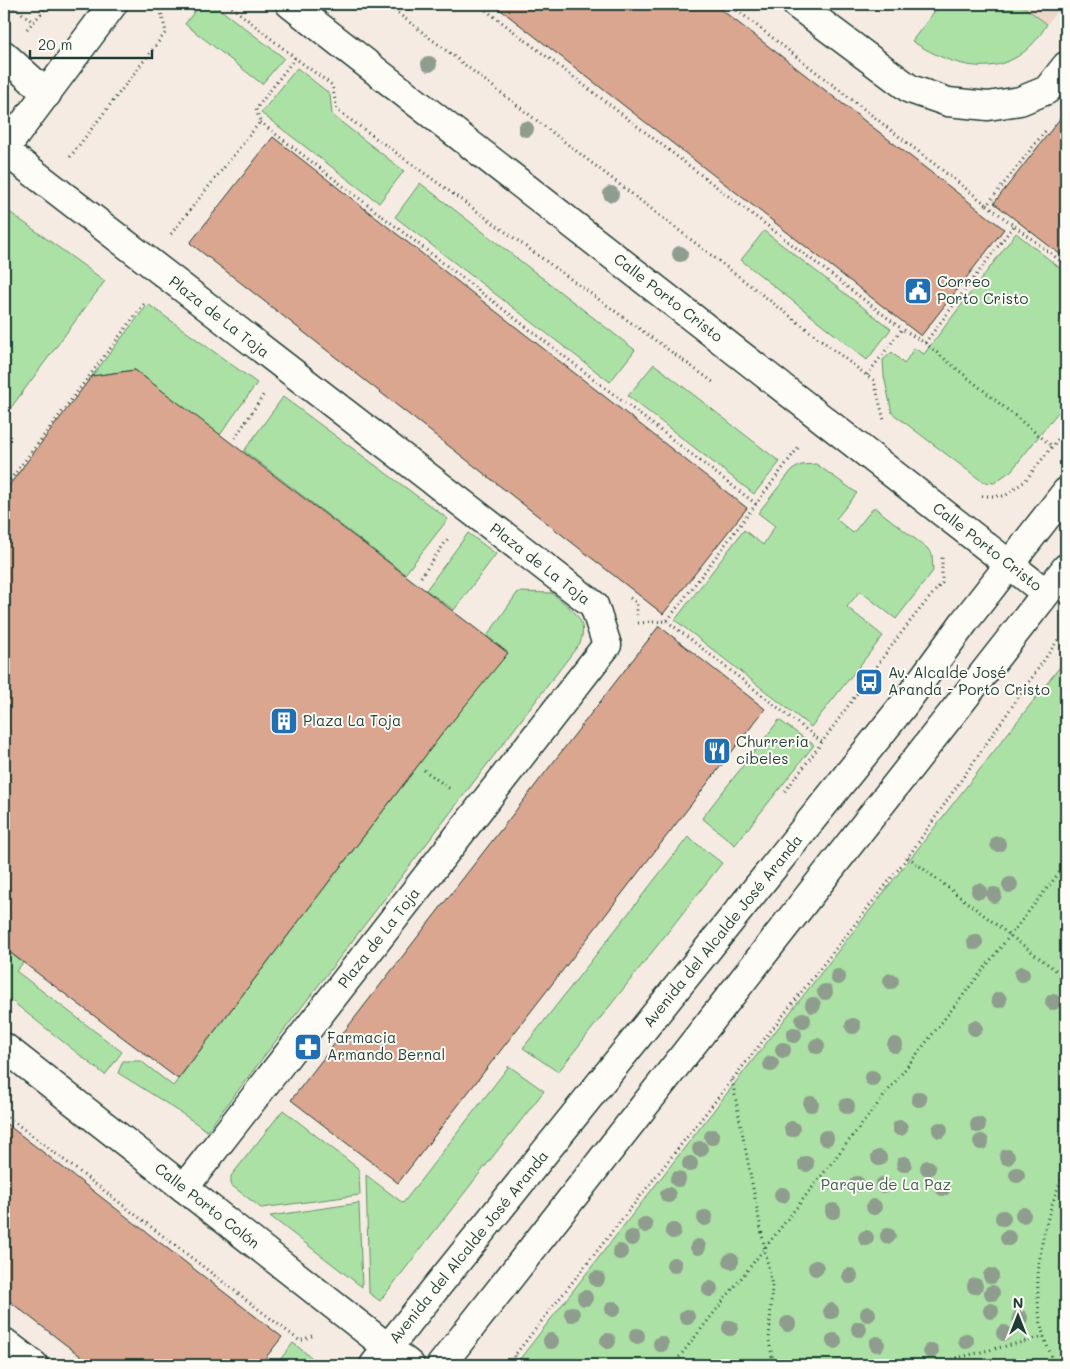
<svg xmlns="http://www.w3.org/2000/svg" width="1070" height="1369" font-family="Mali,sans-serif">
<rect width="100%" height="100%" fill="#f6ebe2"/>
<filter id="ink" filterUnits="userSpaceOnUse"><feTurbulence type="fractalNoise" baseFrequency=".02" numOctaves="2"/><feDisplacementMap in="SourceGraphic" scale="10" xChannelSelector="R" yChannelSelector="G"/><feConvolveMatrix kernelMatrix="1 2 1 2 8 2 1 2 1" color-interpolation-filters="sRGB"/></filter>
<g filter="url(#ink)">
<!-- built -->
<polygon fill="#eed6c9" points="1020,4 1063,4 1047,24"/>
<!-- green -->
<g fill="#abe1a4" stroke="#658f6c">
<polygon points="200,4 213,4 284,58 262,84 185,24"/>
<path d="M940 4H1020L1047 24C1014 82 961 73 912 41Z"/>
<polygon points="297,68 330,94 332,115 404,171 379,203 261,113"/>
<polygon points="420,183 635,350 610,382 395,217"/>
<polygon points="4,208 105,281 4,417"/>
<polygon points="764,231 891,329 867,360 741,260"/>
<polygon points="1016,233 1066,273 1066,402 1012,470 994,483 983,482 892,413 884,376 883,360 892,352 904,364 914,348 924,354"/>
<polygon points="148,304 257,383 220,435 135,370 92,376"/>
<polygon points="654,364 780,462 754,494 628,396"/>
<polygon points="283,397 448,519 405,574 244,451"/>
<polygon points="816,464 857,493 836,519 853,533 874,507 927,548 932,554 933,571 896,619 860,591 847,607 883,636 811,727 675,620 744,530 763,545 775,526 758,513 792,470 801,465"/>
<polygon points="468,533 496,554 454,610 426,590"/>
<path d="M518 592 552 593C569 608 590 618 580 643L207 1131C178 1110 149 1092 118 1073L123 1061H141L173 1086 442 734 366 676 508 653 487 636Z"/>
<polygon points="1066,659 1066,1365 515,1365"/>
<polygon points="779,720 814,745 735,845 702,818"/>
<polygon points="688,837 722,863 558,1072 523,1048"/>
<polygon points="4,948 23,963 16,971 122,1052 105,1075 4,995"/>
<polygon points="509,1066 544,1091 380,1301 369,1293 366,1175 403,1203"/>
<polygon points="283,1110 359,1169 360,1195 261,1208 231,1185 231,1176"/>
<polygon points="359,1203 362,1287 270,1216"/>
<polygon points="293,1343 321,1365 276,1365"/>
</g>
<!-- building -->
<g fill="#daa68f" stroke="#1f3d34">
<polygon points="493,4 714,4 1004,229 921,336"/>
<polygon points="1066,111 1066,259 994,203"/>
<polygon points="273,137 747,508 663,614 190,243"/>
<polygon points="135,370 508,653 442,734 178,1079 4,948 4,492 92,376"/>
<polygon points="659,626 765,709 398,1183 291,1100"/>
<polygon points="4,1122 282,1337 260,1365 92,1365 4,1297"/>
</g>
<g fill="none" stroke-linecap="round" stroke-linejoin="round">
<!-- minor casing -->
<g stroke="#1f3d34" stroke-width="31">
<g id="minor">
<polyline points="290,4 1046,593"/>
<polyline points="796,4 910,89 948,102 988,106 1020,101 1047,90 1066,66"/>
<polyline points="4,55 47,94"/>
<polyline points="4,150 594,605 607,645 184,1188"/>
<polyline points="4,150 113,4"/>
<polyline points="4,1047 410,1365"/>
<polyline points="4,1342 34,1365"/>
<polyline points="374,1365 902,707 965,621 1066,492"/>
<polyline points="441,1365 1066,568"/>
</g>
</g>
<!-- path -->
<g stroke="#1f3d34" stroke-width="3" stroke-dasharray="1 4" stroke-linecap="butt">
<polyline points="10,4 33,22"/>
<polyline points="228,4 295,58 332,85 337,110 713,382"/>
<polyline points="386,4 874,381 884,420"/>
<polyline points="478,4 902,329"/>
<polyline points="729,4 987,205 1046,130"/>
<polyline points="27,29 50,4"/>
<polyline points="260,122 756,504 800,445"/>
<polyline points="70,157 166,32 160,8 163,4"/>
<polyline points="987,205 1066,265"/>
<polyline points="171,234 260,122 256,109 295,58"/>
<polyline points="925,343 1052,446"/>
<polyline points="867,375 902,329 925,343 1014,225"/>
<polyline points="235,438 264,394"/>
<polyline points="4,488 144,304"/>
<polyline points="982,496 1005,496 1025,481 1066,429"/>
<polyline points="421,577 449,537"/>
<polyline points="630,598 637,603 637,615"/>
<polyline points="667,621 823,743"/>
<polyline points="638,623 667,621 756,504"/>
<polyline points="424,770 450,789"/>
<path d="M785 791C839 723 885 648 942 583V557"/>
<polyline points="908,857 1066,978"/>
<polyline points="732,1080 772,1286 769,1341 774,1365"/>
<polyline points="4,1114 300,1341 314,1335"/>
<polyline points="515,1356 526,1365"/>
<polyline points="507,1365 908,857 1060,637"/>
<polyline points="603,1365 610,1365"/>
<polyline points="673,1365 1066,864"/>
<polyline points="927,1365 1044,1337"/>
<path d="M1056 1365C1052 1356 1047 1347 1044 1337 1029 1285 1043 1216 1066 1170"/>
</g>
<!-- minor -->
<use href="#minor" stroke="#fdfcf7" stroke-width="28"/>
</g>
<!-- trees -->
<g fill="#8f9d8e">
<circle cx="429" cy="64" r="8"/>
<circle cx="526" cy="129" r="8"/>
<circle cx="611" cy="194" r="8"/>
<circle cx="680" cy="254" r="8"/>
<circle cx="998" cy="844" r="8"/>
<circle cx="1010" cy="885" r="8"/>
<circle cx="979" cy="891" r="8"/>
<circle cx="994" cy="895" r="8"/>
<circle cx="975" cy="942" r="8"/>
<circle cx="1022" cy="974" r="8"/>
<circle cx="838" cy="977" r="8"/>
<circle cx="891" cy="981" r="8"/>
<circle cx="825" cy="992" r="8"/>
<circle cx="999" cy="1000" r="8"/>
<circle cx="1053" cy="1002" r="8"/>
<circle cx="813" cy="1005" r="8"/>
<circle cx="803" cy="1020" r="8"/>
<circle cx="853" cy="1026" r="8"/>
<circle cx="975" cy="1028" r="8"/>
<circle cx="794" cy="1035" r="8"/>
<circle cx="895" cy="1045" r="8"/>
<circle cx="817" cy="1046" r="8"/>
<circle cx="783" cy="1050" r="8"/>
<circle cx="771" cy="1064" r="8"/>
<circle cx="872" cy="1078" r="8"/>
<circle cx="919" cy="1099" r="8"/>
<circle cx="811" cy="1104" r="8"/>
<circle cx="847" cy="1106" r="8"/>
<circle cx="978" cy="1125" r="8"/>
<circle cx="900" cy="1128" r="8"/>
<circle cx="792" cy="1129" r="8"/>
<circle cx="940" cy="1130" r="8"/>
<circle cx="712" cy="1137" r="8"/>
<circle cx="826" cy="1138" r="8"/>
<circle cx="981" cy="1142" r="8"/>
<circle cx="700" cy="1149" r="8"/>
<circle cx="1007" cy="1157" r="8"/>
<circle cx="879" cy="1158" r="8"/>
<circle cx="690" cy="1164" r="8"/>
<circle cx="806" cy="1164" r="8"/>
<circle cx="904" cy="1164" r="8"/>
<circle cx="928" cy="1168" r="8"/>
<circle cx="1017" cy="1175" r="8"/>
<circle cx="678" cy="1179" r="8"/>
<circle cx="857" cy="1184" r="8"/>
<circle cx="883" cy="1185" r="8"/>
<circle cx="943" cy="1188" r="8"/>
<circle cx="668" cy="1195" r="8"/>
<circle cx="782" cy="1195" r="8"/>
<circle cx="874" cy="1207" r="8"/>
<circle cx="833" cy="1211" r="8"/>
<circle cx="1023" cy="1215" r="8"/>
<circle cx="705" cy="1218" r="8"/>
<circle cx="1003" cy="1218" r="8"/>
<circle cx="645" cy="1225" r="8"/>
<circle cx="673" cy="1231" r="8"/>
<circle cx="888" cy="1236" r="8"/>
<circle cx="632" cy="1238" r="8"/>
<circle cx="866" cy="1238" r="8"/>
<circle cx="1008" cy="1238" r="8"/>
<circle cx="698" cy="1247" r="8"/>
<circle cx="620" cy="1252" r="8"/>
<circle cx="731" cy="1261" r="8"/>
<circle cx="674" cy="1265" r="8"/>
<circle cx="816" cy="1268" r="8"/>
<circle cx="850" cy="1276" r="8"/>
<circle cx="991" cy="1276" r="8"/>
<circle cx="597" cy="1279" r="8"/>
<circle cx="975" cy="1286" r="8"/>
<circle cx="710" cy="1289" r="8"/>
<circle cx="992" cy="1293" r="8"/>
<circle cx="585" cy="1298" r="8"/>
<circle cx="613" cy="1309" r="8"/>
<circle cx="831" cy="1311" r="8"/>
<circle cx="991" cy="1311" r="8"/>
<circle cx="572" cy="1314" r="8"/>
<circle cx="868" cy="1314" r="8"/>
<circle cx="687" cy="1317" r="8"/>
<circle cx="1020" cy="1318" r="8"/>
<circle cx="788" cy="1324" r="8"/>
<circle cx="730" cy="1328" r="8"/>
<circle cx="859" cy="1329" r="8"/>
<circle cx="1004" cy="1333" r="8"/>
<circle cx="637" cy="1336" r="8"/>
<circle cx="551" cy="1341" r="8"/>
<circle cx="608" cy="1341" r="8"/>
<circle cx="834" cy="1341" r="8"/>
<circle cx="966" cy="1341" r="8"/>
<circle cx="661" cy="1344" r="8"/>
<circle cx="877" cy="1344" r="8"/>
<circle cx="931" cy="1351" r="8"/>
</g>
</g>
<!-- icons -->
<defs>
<g id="civic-square" transform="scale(1.4375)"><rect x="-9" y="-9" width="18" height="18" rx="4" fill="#1f6fb2" stroke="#fdfcf7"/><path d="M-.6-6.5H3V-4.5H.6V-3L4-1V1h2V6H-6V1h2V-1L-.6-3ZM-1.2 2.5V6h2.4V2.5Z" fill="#fff"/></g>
<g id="bus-square" transform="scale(1.4375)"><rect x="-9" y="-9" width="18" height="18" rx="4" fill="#1f6fb2" stroke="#fdfcf7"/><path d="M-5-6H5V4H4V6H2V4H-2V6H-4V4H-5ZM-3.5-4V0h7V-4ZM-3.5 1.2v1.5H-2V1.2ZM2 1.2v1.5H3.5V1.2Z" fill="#fff"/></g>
<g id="building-square" transform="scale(1.4375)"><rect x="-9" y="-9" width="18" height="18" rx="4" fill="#1f6fb2" stroke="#fdfcf7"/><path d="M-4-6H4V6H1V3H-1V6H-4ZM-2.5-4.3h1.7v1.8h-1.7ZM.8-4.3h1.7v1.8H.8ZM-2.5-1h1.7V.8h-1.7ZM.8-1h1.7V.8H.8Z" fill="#fff"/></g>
<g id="restaurant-square" transform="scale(1.4375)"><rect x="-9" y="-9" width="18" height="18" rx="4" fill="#1f6fb2" stroke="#fdfcf7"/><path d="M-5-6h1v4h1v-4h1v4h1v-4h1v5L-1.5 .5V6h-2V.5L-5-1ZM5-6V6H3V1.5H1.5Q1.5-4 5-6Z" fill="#fff"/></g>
<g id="pharmacy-square" transform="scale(1.4375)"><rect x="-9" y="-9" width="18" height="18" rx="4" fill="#1f6fb2" stroke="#fdfcf7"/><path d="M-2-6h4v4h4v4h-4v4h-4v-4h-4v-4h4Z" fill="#fff"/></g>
</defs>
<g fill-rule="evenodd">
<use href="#civic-square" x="918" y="291"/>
<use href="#bus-square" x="869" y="682"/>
<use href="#building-square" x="284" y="721"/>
<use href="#restaurant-square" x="717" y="751"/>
<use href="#pharmacy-square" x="308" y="1047"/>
</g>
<g text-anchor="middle" stroke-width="4" stroke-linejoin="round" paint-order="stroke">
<!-- poi labels -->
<g font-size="15" fill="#1f3d34" stroke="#fdfcf7" text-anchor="start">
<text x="937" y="287">Correo<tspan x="937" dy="17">Porto Cristo</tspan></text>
<text x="888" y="678">Av. Alcalde José<tspan x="888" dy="17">Aranda - Porto Cristo</tspan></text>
<text x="303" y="726">Plaza La Toja</text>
<text x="736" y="747">Churreria<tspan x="736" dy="17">cibeles</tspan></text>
<text x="327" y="1043">Farmacia<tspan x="327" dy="17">Armando Bernal</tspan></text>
</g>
<!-- street labels -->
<g font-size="15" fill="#1f3d34" stroke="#fdfcf7">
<text transform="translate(668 298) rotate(38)" y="5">Calle Porto Cristo</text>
<text transform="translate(219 317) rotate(38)" y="5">Plaza de La Toja</text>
<text transform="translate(987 547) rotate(38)" y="5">Calle Porto Cristo</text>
<text transform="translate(540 564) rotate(38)" y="5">Plaza de La Toja</text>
<text transform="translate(723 931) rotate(-51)" y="5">Avenida del Alcalde José Aranda</text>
<text transform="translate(379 938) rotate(-52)" y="5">Plaza de La Toja</text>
<text transform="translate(207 1206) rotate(38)" y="5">Calle Porto Colón</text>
<text transform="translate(469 1247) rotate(-51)" y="5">Avenida del Alcalde José Aranda</text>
</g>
<!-- park labels -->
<g font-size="15" fill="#3b5e4a" stroke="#fdfcf7">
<text x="886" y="1190">Parque de La Paz</text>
</g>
</g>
<!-- margin -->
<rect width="1070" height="1369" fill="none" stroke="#fdfcf7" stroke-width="20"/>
<rect x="10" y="10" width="1050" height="1349" fill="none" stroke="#1f3d34" stroke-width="2" filter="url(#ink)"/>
<!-- north arrow -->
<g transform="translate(1018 1316)" stroke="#fdfcf7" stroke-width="4" paint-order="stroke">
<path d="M0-4L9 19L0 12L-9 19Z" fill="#1f3d34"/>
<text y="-8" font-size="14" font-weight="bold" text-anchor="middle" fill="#1f3d34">N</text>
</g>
<!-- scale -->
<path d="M30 50v8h122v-8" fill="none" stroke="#1f3d34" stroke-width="2.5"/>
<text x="38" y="50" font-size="15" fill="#1f3d34" stroke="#fdfcf7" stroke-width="4" paint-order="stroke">20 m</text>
</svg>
